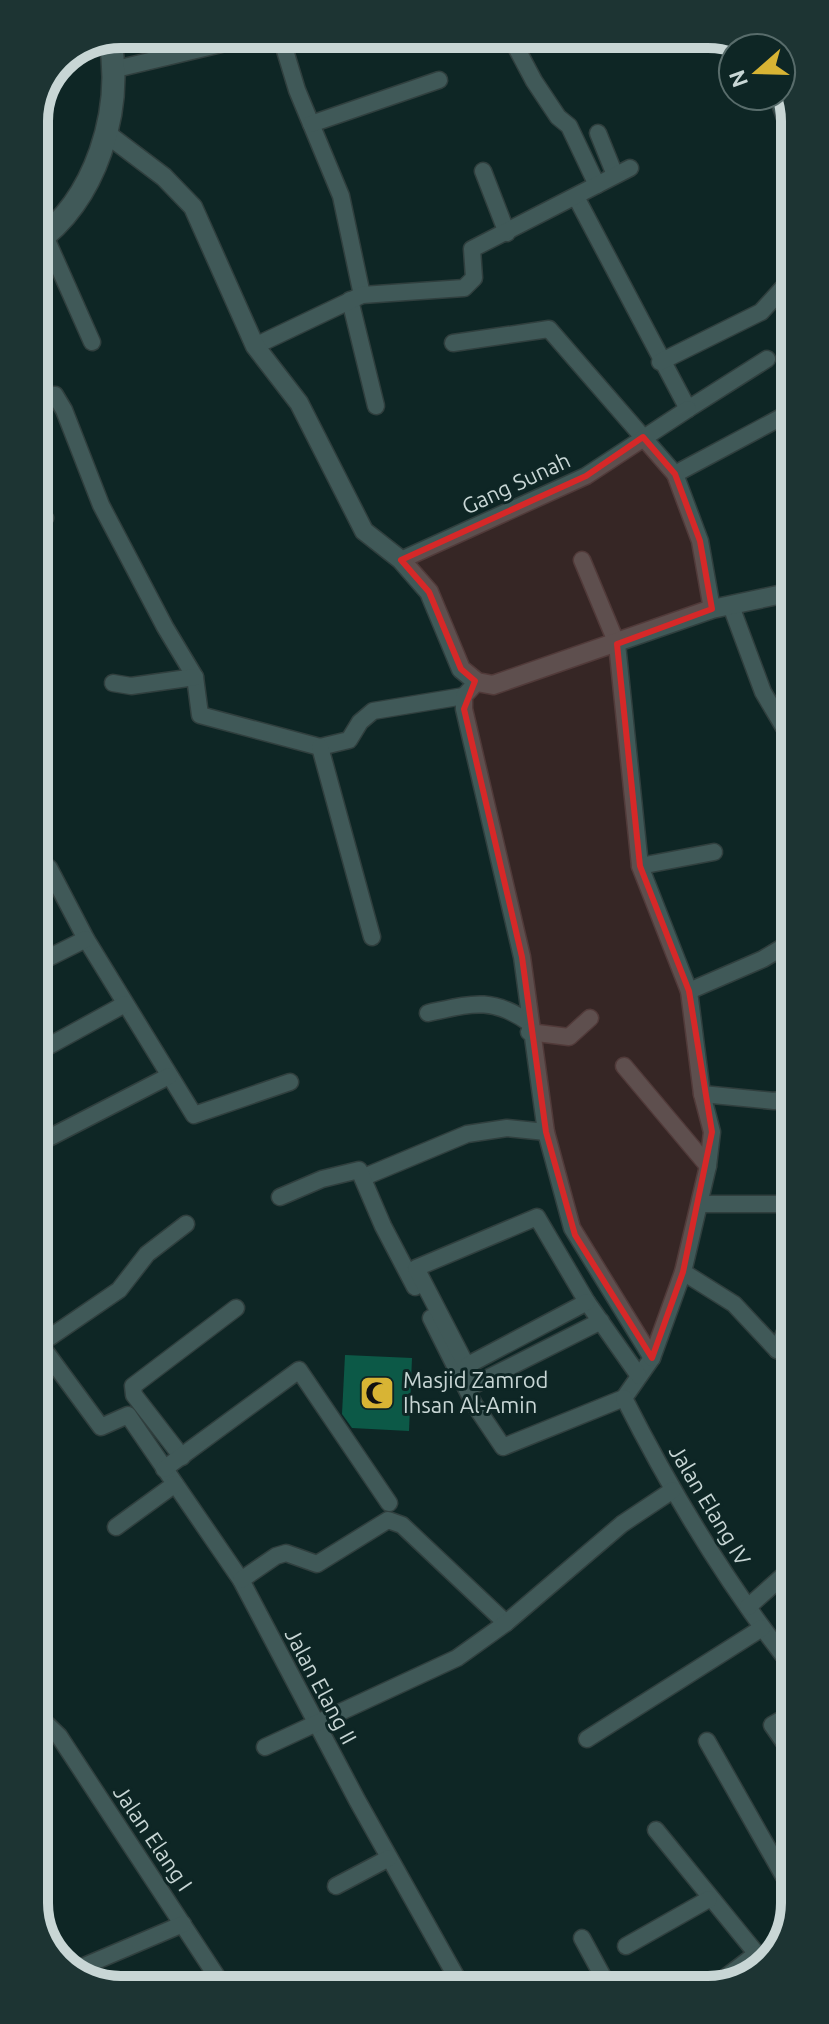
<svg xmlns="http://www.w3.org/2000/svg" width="829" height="2024" font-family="Ubuntu,sans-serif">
<rect width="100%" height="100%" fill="#0e2625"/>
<!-- building -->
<polygon fill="#0c5947" points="345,1355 412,1358 409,1431 352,1428 342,1414"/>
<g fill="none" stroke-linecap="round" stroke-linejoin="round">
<!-- minor casing -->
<g stroke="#303f3e" stroke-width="19">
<g id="minor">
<polyline points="280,34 297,90 341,196 362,295"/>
<polyline points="509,34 534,81 558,117 569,126 597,185"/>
<polyline points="116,69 263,34"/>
<polyline points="777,96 791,134"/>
<polyline points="311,124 439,80"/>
<polyline points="598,133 615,175"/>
<polyline points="483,171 507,233"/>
<polyline points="576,197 688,409 767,359"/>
<polyline points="34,205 51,230"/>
<polyline points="45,236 92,342"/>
<polyline points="350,300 376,406"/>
<polyline points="453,343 549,329 675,474 700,541 712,609"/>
<polyline points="255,346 362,295 464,288 474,278 472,249 630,168"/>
<polyline points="660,362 761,312 791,279"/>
<polyline points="35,398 55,395 64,410 101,505 165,627 195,677 200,715 320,747 349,740 360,722 373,711 464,696"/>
<polyline points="675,474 791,412"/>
<polyline points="35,522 45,518"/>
<polyline points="401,560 586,476 688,409"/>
<polyline points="582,560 617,644 640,866 689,991 702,1094 712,1132 708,1166 683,1272 652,1358 624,1398"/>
<polyline points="731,606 763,692 792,741"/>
<polyline points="477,682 464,696 464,709 522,957 546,1132 572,1228 652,1358"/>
<polyline points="113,683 131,686 195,677"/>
<polyline points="320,747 372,937"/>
<polyline points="640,866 714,852"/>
<polyline points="36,870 45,865 49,868 86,939 194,1115 290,1082"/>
<polyline points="36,964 86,939"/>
<polyline points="689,991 763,959 793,941"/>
<path d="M428 1013C470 1004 491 996 528 1022"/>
<polyline points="529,1032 569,1037 590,1018"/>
<polyline points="36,1053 125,1004"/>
<polyline points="624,1066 708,1166"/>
<polyline points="702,1094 774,1101 793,1098"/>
<polyline points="37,1144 169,1076"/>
<polyline points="364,1177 467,1134 507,1128 546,1132"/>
<polyline points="280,1197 322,1179 359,1170 383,1226 415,1287"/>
<polyline points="700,1204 793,1204"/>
<polyline points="683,1272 734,1304 777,1350 794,1356"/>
<polyline points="431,1318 474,1404 503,1447 624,1398"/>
<polyline points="601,1321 476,1384 416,1268 537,1217 587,1302 639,1376"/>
<polyline points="37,1340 101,1427 128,1415 241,1580 357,1800 462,1987"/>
<polyline points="40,1344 119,1290 147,1254 186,1224"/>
<polyline points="777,1350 794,1312"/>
<polyline points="468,1365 587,1302"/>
<path d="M624 1398C672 1493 728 1586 794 1669"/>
<polyline points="182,1457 134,1395 133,1386 236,1308"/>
<polyline points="164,1469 299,1370 389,1503"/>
<polyline points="116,1527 175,1484"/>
<polyline points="241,1580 276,1556 286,1553 317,1564 388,1520 402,1525 506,1623"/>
<polyline points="748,1607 794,1566"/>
<polyline points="38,1716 59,1736 225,1989"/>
<polyline points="587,1739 762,1628"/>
<polyline points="707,1741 795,1896"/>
<polyline points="795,1741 779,1721 772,1725 795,1758"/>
<polyline points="265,1747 457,1658 506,1623 622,1524 673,1490"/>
<polyline points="656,1830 765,1964"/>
<polyline points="336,1886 389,1858"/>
<polyline points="582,1938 608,1986"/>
<polyline points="626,1946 709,1899"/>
<polyline points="70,1972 183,1924"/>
<polyline points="714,1986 756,1954"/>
</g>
</g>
<!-- tertiary casing -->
<g stroke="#303f3e" stroke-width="21">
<polyline id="tertiary" points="107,134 164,177 193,207 255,346 299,403 364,531 401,560 429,592 461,669 477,682 493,685 712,609 792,592"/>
</g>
<!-- secondary casing -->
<g stroke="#303f3e" stroke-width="25">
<path id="secondary" d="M34 244C97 199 123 111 110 39"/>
</g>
<!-- minor -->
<use href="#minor" stroke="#405958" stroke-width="16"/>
<!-- tertiary -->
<use href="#tertiary" stroke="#405958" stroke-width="18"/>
<!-- secondary -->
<use href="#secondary" stroke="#405958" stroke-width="22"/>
</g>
<!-- marked area -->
<path fill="#d62828" fill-opacity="0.2" stroke="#d62828" stroke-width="6" stroke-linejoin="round" d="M643 437 675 474 700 541 712 609 617 644 640 866 689 991 712 1132 683 1272 652 1358 575 1235 546 1132 522 957 464 709 475 681 461 669 429 592 401 560 586 476Z"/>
<!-- icons -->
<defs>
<g id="mosque-square" transform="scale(1.8)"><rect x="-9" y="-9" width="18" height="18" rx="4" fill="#d8b434" stroke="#0e2625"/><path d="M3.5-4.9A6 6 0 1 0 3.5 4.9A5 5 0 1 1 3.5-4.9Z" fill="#111"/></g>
</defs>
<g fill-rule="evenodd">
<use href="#mosque-square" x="377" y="1393"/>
</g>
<g text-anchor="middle" stroke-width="6" stroke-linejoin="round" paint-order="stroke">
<!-- street labels -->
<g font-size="22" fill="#c8d6d5" stroke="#0e2625">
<text transform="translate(516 483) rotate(-25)" y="8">Gang Sunah</text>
<text transform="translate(710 1505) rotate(59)" y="8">Jalan Elang IV</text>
<text transform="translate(321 1686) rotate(62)" y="8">Jalan Elang II</text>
<text transform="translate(153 1838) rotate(56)" y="8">Jalan Elang I</text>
</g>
<!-- poi labels -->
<g font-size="22" fill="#c8d6d5" stroke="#0e2625" text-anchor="start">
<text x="403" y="1388">Masjid Zamrod<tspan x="403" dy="25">Ihsan Al-Amin</tspan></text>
</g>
</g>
<!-- crop -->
<path d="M0 0H829V2024H0ZM121 48H708A73 73 0 0 1 781 121V1903A73 73 0 0 1 708 1976H121A73 73 0 0 1 48 1903V121A73 73 0 0 1 121 48Z" fill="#1d3433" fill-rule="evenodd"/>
<path fill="none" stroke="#c8d6d5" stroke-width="10" d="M121 48H708A73 73 0 0 1 781 121V1903A73 73 0 0 1 708 1976H121A73 73 0 0 1 48 1903V121A73 73 0 0 1 121 48Z"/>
<!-- north arrow -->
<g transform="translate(757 72) rotate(250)"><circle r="38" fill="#0e2625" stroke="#586c6b" stroke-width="2"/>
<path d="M0-6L14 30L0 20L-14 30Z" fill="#d8b434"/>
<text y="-12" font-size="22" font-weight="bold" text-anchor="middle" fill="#c8d6d5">N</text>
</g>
</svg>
